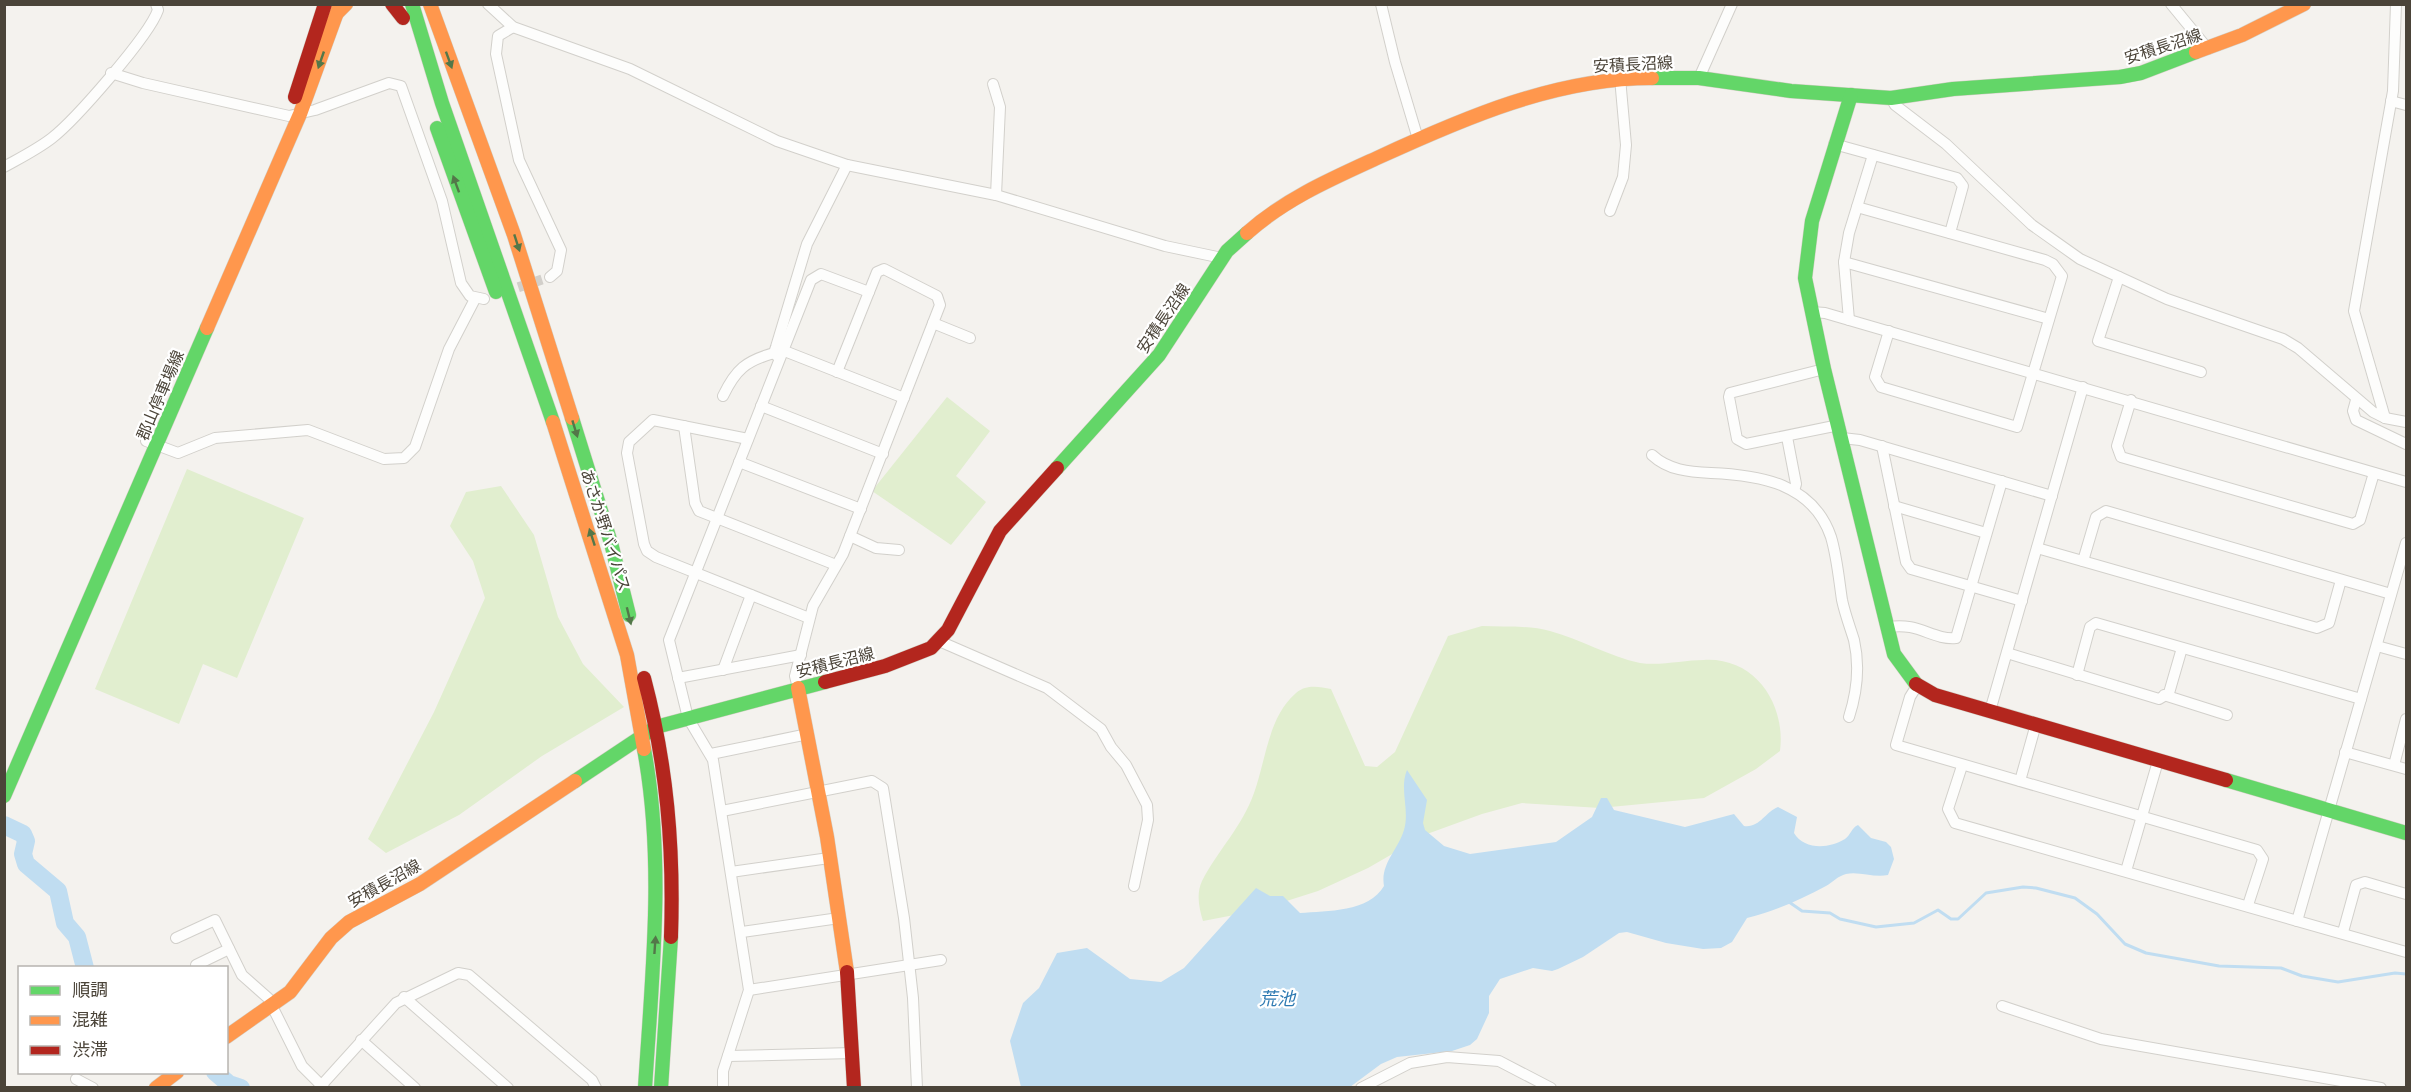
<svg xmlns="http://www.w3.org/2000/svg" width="2411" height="1092" font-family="Jost,'Noto Sans JP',sans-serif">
<rect width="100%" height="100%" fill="#f4f2ee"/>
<!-- green -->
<g fill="#e1eecf">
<polygon points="947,397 990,431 956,476 986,502 951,545 872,491"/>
<polygon points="187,469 304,518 237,678 203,664 179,724 95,689"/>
<polygon points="501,486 534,535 558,617 583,664 624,707 542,756 459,815 386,853 368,839 434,712 485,598 473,561 450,526 466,492"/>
<path d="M1482 626C1503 627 1529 625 1550 631 1580 639 1610 657 1640 663 1661 666 1684 660 1704 660 1755 657 1786 704 1780 751L1756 769 1704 798 1600 808 1522 803 1482 814 1427 834 1368 868 1318 891 1255 911 1203 921C1199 908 1196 894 1202 881 1218 850 1242 827 1254 793 1266 760 1268 717 1296 693 1307 684 1319 687 1331 689L1365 766 1377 767 1395 752 1448 636Z"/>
</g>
<!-- water -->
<path fill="#c0ddf1" d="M1407 770 1427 800 1423 823 1425 830 1444 846 1470 854 1556 842 1592 817 1601 798H1607L1614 810 1685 827 1734 814 1744 826C1760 828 1765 812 1778 807L1797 817 1794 833C1804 850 1829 849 1845 839 1851 835 1851 828 1858 825L1871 838 1886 842 1891 847 1894 859 1888 875C1874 878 1859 871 1846 874 1838 876 1833 882 1826 886 1800 900 1775 911 1747 918L1732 942 1721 948 1703 949 1666 943 1627 932 1619 933 1583 957 1558 969 1552 971 1533 968 1500 979 1489 996V1013L1477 1039 1470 1045 1452 1051 1397 1057 1381 1064 1350 1087H1021L1010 1041 1023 1003 1039 988 1057 953 1087 948 1130 979 1161 982 1184 968 1256 888 1270 896H1283L1300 913C1327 911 1369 912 1384 886 1380 864 1398 850 1404 830 1410 810 1399 789 1407 770Z"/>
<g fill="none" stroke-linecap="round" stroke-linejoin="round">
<!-- stream -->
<polyline stroke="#c0ddf1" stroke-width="3" points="1789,902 1802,911 1830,913 1840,919 1876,927 1914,923 1938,910 1951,919 1958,919 1986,893 2023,887 2036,888 2075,898 2097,914 2125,944 2146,953 2219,966 2281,968 2302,976 2338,982 2395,973 2406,974"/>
<!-- river -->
<g stroke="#c0ddf1" stroke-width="18">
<polyline points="4,825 23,834 26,841 23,854 26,864 58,891 65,923 77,937 85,968"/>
<polyline points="215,1072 229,1084 241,1088"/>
</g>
<!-- street-tunnel -->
<polyline stroke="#d2cfca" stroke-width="10" stroke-dasharray="10 5" stroke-linecap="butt" points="504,292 550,277"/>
<!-- street casing -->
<g stroke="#d2d0cb" stroke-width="12">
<g id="street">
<polyline points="488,4 513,27 630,69 777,141 847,165 996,195 1165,246 1222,258"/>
<polyline points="1381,4 1395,62 1418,139"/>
<polyline points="2171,4 2208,49"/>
<polyline points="513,27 498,36 496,54 519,160 561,250 557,271 550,277"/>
<polyline points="111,73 143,83 289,116 315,110 389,83 401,86 442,201 461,283 470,296 484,299"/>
<polyline points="1699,78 1732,4"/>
<polyline points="993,84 1000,107 996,195"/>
<polyline points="1891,98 1895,105 1946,144 2032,225 2080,259 2167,299 2283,339 2298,348 2373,412 2385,418 2406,422"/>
<polyline points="2391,101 2406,105"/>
<polyline points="1834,144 1957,178 1963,186 1950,233"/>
<path d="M4 167C20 158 38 149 52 138 75 120 149 36 158 10L156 4"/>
<polyline points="1857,207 2045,260 2053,264 2062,276 2017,427 1881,387 1875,377 1889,331"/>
<polyline points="1610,211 1623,177 1626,145 1620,78"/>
<polyline points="1844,262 2049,319"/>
<polyline points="2119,277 2098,341 2201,372"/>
<polyline points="1812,312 1825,313 2406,482"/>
<polyline points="1849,320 1844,262 1849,233 1873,155"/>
<polyline points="933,323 970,338"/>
<polyline points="782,350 904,398"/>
<polyline points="779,358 774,353 776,347 807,244 847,165"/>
<polyline points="1824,369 1730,393 1729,397 1737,439 1746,444 1756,442 1839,425"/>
<path d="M723 396C736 369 746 361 774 353"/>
<polyline points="2131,400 2117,446 2121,457 2353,524 2360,520 2374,473"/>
<polyline points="2356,400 2353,411 2356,420 2406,444"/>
<polyline points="761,406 883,454"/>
<polyline points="2385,418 2354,311 2393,91 2396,4"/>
<polyline points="684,426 695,503 699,511 836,565"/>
<polyline points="1787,437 1796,484 1794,491"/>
<polyline points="1842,438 1860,440 2052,496"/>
<polyline points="748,439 653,420 629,442 627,453 644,544 647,551 656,557 809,618"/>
<polyline points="146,441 178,453 215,438 308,430 384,459 404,458 415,447 449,349 475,299"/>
<polyline points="1882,446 1906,562 1911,569 2022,601"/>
<path d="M1652 455C1668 470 1689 472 1711 473 1761 475 1813 484 1831 537 1837 557 1839 580 1842 600 1845 614 1850 627 1854 640 1860 666 1857 692 1849 717"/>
<polyline points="739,462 861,509"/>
<polyline points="1894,506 1986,533"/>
<polyline points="850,536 876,548 899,550"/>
<polyline points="2037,548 2317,628 2329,623 2341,580"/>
<polyline points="2083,561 2096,517 2106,511 2391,594"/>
<path d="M1889 627C1919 622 1932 640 1956 638L2002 481"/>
<polyline points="939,641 1047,688 1101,729 1111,747 1126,765 1147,805 1148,820 1134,886"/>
<polyline points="2377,646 2406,654"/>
<polyline points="2007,653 2159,699 2169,693 2182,648"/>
<polyline points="723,670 751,595"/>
<polyline points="2077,675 2090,627 2096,623 2361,699"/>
<polyline points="678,678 801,655"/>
<polyline points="1918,684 1910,697 1896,745 2257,850 2263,859 2248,905"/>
<polyline points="798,688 795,676 813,606 843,554 940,305 937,296 884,269 877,272 837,372"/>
<polyline points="2164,695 2227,715"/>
<polyline points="1990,711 2083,387"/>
<polyline points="2345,752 2406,769"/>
<polyline points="711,754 808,734"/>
<polyline points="2394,765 2406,719"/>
<polyline points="1962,766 1948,809 1955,823 2406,952"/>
<polyline points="2020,781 2036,724"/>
<polyline points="722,811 872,781 883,788 904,918 913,998 917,1088"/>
<polyline points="2126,871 2158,761"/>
<polyline points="731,872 829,858"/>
<polyline points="2297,921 2406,543"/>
<polyline points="742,932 839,918"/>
<polyline points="2343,932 2356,885 2365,882 2406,894"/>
<polyline points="176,938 215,920 242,975 268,998 302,1066 324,1088"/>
<polyline points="196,965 229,949"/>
<polyline points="749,990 941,960"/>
<polyline points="404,997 508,1088"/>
<polyline points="2002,1006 2101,1039 2381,1088"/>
<polyline points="361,1040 415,1088"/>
<polyline points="728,1056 853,1053"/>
<polyline points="76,1079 93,1088"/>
<polyline points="319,1088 396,1003 458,973 469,975 592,1080 596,1088"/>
<polyline points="723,1088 723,1071 749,990 713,760 688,718 669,640 811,280 821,274 869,292"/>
<polyline points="1361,1088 1410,1063 1447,1057 1499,1061 1551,1088"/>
</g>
</g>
<!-- fast casing -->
<g stroke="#d3cfc5" stroke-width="15">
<g id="fast">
<polyline points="412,4 442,103 553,422"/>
<polyline points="1652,78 1699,78 1791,91 1891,98 1953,89 2120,77 2141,73 2196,52"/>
<polyline points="1851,95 1812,221 1805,278 1824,369 1894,654 1916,684"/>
<polyline points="437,128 496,292"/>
<polyline points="572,418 611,543 629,615"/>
<polyline points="1057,468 1159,355 1227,251 1247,233"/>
<path d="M644 749C665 862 652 975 645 1088"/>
<polyline points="2226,780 2406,833"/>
<polyline points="575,781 656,727 825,682"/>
<polyline points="4,796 207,328"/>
<polyline points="661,1088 671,937"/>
</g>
</g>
<!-- slow casing -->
<g stroke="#d3cfc5" stroke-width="15">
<g id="slow">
<polyline points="430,4 514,235 572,418"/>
<polyline points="337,13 346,4"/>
<polyline points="2196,52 2242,35 2304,4"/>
<path d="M1247 233C1285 199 1331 179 1377 158 1464 118 1556 78 1652 78"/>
<polyline points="207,328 300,114 340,4"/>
<polyline points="553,422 627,655 644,749"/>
<polyline points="798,688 827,837 847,972"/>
<polyline points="226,1037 290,992 331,938 349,922 420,884 575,781"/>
<polyline points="156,1088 177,1072"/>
</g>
</g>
<!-- jam casing -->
<g stroke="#d3cfc5" stroke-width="15">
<g id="jam">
<polyline points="392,4 403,18"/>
<polyline points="295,97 325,4"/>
<path d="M644 678C667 765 674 847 671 937"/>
<polyline points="825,682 885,666 931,648 948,630 1000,531 1057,468"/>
<polyline points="1916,684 1935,695 2226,780"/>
<polyline points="847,972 854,1088"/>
</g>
</g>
<!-- street -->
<use href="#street" stroke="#fdfdfc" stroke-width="10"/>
<!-- fast -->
<use href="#fast" stroke="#63d668" stroke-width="14"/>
<!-- slow -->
<use href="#slow" stroke="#ff974d" stroke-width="14"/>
<!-- jam -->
<use href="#jam" stroke="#b3261e" stroke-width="14"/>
</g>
<!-- one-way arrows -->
<defs><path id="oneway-solid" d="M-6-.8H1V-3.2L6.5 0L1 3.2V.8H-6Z" transform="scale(1.5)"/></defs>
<g fill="#537749">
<use href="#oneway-solid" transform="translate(321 60) rotate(109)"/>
<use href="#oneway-solid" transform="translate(449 60) rotate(70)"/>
<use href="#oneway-solid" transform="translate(456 184) rotate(-110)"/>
<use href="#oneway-solid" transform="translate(517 243) rotate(72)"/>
<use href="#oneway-solid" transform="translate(575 429) rotate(73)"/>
<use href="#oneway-solid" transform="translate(592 537) rotate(-108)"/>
<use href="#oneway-solid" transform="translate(629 616) rotate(76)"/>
<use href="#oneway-solid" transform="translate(655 945) rotate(-86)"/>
</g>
<g text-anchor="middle" stroke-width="4.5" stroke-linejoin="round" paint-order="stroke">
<!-- street labels -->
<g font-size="16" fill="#4b4439" stroke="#fff">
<text transform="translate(2163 46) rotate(-18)" y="6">安積長沼線</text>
<text transform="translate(1633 64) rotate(-3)" y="6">安積長沼線</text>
<text transform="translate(1163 318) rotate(-56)" y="6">安積長沼線</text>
<text transform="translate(160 395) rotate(-67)" y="6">郡山停車場線</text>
<text transform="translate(606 530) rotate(72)" y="6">あさか野バイパス</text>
<text transform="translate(835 662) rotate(-14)" y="6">安積長沼線</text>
<text transform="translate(384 883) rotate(-29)" y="6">安積長沼線</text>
</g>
<!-- water labels -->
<g font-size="18" font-style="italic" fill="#2e7ab2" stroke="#fff">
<text x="1277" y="1005">荒池</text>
</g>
</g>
<!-- border -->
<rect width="2411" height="1092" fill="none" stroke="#4b4439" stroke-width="12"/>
<!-- legend -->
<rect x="18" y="966" width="210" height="108" fill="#ffffff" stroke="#b7b4b0" stroke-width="1.5"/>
<rect x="30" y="986" width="30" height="9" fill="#63d668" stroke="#b7b4b0" stroke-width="1.5"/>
<text x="72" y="996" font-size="18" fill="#4b4439">順調</text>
<rect x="30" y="1016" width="30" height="9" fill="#ff974d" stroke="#b7b4b0" stroke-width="1.5"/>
<text x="72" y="1026" font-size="18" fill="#4b4439">混雑</text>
<rect x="30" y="1046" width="30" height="9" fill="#b3261e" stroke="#b7b4b0" stroke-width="1.5"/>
<text x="72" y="1056" font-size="18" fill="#4b4439">渋滞</text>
</svg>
